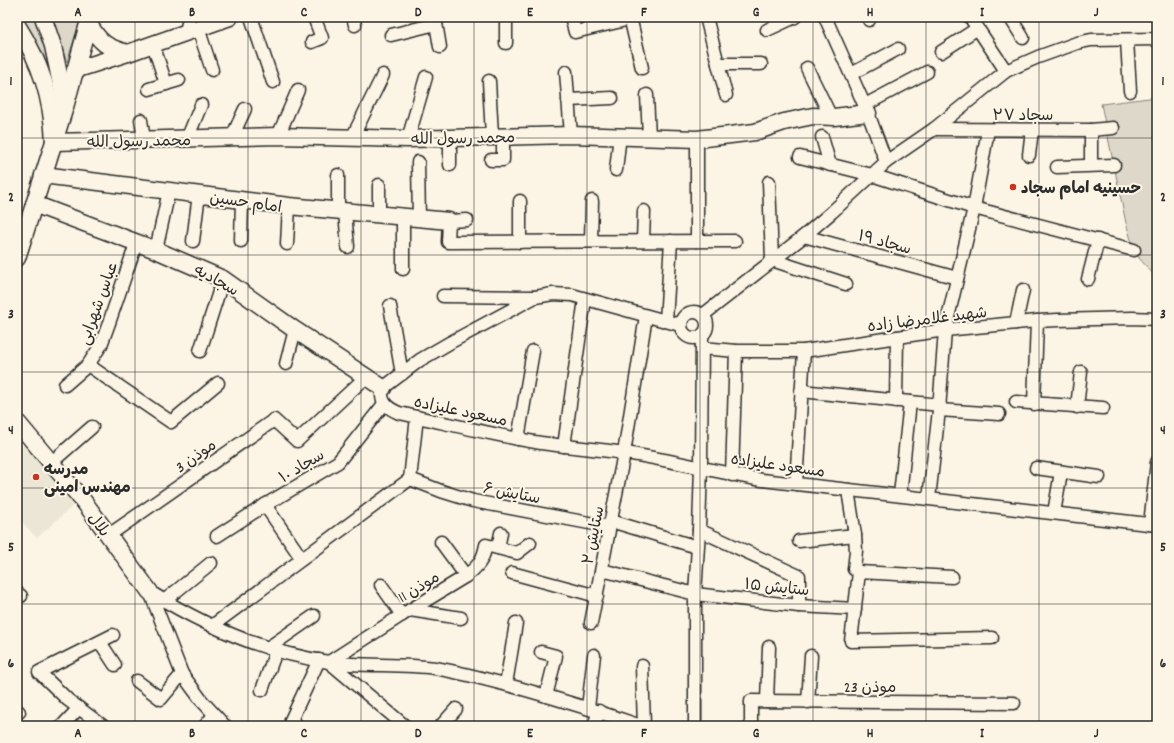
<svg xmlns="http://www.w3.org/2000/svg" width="1174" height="743" font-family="Dekko,'Playpen Sans Arabic',sans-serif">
<rect width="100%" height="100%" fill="#fcf5e5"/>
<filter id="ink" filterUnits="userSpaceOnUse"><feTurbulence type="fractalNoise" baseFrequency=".025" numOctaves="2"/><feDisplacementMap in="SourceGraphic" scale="8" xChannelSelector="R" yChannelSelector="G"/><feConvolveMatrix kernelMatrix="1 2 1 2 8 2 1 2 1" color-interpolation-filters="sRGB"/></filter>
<g filter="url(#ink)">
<!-- built -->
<polygon fill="#ece6d7" points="26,442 77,502 37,538 17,517 17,452"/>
<!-- green -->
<g fill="#ded8ca" stroke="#84827a">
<polygon points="22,17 34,17 43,41 51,78"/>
<polygon points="50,17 81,17 67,62"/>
<polygon points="1157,97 1157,277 1155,276 1139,258 1132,243 1126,223 1101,104"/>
</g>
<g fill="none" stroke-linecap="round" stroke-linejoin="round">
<!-- street casing -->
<g stroke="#2b2b2b" stroke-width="15">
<g id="street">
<polyline points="251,17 273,82"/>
<polyline points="353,17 355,25"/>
<polyline points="435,17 440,47"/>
<polyline points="506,17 506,43"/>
<polyline points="571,17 575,32 630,19"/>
<polyline points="630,17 642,68"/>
<polyline points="706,17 726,95"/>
<polyline points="825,17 868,113 886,162"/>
<polyline points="868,17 869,20"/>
<polyline points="970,17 1006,71"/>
<polyline points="1010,17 1023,38"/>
<polyline points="198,28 212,70"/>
<polyline points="767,30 795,17"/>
<polyline points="186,33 189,17"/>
<polyline points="391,35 436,24"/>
<polyline points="1127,40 1130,91"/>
<polyline points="312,42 322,38 314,17"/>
<polyline points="153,44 166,84"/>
<polyline points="941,52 978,28"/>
<polyline points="718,64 761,64"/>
<polyline points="807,68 831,117"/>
<polyline points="566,72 571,135"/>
<polyline points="851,74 898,49"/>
<polyline points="489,81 492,136"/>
<polyline points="149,89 179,80"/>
<polyline points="647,95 649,137"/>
<polyline points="568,100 612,98"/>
<polyline points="865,105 927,72"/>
<polyline points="141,120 144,140"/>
<polyline points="934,129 1091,130 1113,128"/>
<polyline points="1091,130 1091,165"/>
<polyline points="278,136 298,90"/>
<polyline points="232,137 245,109"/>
<polyline points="450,137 450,165"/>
<polyline points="822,137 830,165"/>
<polyline points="352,138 383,75"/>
<polyline points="187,139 201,105"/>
<polyline points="408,139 426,77"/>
<polyline points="1029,155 1032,130"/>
<polyline points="800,157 872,175 974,208 1134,250"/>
<polyline points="491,160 503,160 503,136"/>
<polyline points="418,162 419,219"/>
<polyline points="1057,167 1114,165"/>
<polyline points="616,170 620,135"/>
<polyline points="769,182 772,260 846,284"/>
<polyline points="338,211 338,175"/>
<polyline points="345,212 348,247"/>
<polyline points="379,215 379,185"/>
<polyline points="403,217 403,269"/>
<polyline points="467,220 449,221 448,242 735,241"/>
<polyline points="804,236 957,278"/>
<polyline points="193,241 199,194"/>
<polyline points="241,241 242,200"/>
<polyline points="591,241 592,201"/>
<polyline points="643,241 644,211"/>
<polyline points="697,241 697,139"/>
<polyline points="520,242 520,201"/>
<polyline points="287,244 289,206"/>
<polyline points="156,250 169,191"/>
<polyline points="1088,279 1098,240"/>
<polyline points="443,296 534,297"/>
<polyline points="390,306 402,374"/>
<circle cx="694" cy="325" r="13"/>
<polyline points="703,315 804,236 832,212 886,162 934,129 1006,71 1038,57 1077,43 1091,40 1157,39"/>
<polyline points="666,321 671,241"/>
<polyline points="1016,323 1023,290"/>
<path d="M680 325 572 295 553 294 535 297 451 342 420 360 383 388C379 401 387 408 399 413 446 423 493 435 541 443 569 447 597 449 625 453 671 460 716 472 762 480L1157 525"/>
<polyline points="702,348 736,351 804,351 945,330 1037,321 1058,320 1132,318 1157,319"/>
<polyline points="200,351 223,279"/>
<polyline points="286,364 295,330"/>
<polyline points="88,365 171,422 218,383"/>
<polyline points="65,385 88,365 101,345 109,323 136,244"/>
<polyline points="801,391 940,405"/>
<polyline points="896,401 897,337"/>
<polyline points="1016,402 1103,408"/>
<polyline points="1034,404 1037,321"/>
<polyline points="1077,407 1081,372"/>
<polyline points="939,410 999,414"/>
<polyline points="518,439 533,351"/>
<polyline points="564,446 585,299"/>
<polyline points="52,462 92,427"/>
<polyline points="1036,468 1099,477"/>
<polyline points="732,475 736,351"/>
<polyline points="410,479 441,491 473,501 610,527"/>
<polyline points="410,479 417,417"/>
<polyline points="796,484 804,351"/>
<polyline points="848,490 855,535 856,551 854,569 859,572 851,641 992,638"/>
<polyline points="900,495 910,402"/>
<polyline points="929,498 939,410 945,330 974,208 988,130"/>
<polyline points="265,505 302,559"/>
<polyline points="1054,513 1061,472"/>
<polyline points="611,521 697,547"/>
<polyline points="1150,524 1157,462"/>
<polyline points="699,530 799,576 799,606"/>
<polyline points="109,535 274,420 297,441 366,377"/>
<polyline points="217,536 265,505 338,462 384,404"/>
<polyline points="799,541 855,535"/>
<polyline points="441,542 466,576"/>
<polyline points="498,548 501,533"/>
<polyline points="602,570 695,594 799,606 855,609"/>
<polyline points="859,572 952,577"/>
<polyline points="512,573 597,596"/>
<polyline points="381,585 402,615"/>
<path d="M150 592C205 626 264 653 329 662 364 667 400 663 435 668 465 673 496 682 526 690 565 701 603 713 641 726"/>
<polyline points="150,592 182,674 202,701 225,726"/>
<polyline points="17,593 21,596"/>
<polyline points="164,601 211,563"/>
<polyline points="410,610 461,618"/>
<polyline points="591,623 624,453 646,316"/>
<polyline points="212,626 410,479"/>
<polyline points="100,642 115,665"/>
<polyline points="268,648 314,616"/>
<polyline points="541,652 556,656 546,696"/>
<polyline points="642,666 644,726"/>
<polyline points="137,681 161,699 182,674"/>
<polyline points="506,684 516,623"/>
<polyline points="262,690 276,651"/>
<polyline points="767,701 769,647"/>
<polyline points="808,702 811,656"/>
<polyline points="588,708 594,655"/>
<polyline points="17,710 19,712"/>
<polyline points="62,726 79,708"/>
<polyline points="103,726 68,700 39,672 113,635"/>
<polyline points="205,726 214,715"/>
<polyline points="298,726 291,720 319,660"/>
<path d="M405 726 329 662 402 615 466 576C478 566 483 561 486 545L517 553 530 543"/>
<polyline points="441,726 456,709"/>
<polyline points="594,726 599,711"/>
<polyline points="695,726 695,594 699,530 701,467 702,336"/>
<polyline points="751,726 751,701 1014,703"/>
</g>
</g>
<!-- secondary casing -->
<g stroke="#2b2b2b" stroke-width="19">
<g id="secondary">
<polyline points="43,17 53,46 65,103"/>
<path d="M89 24C100 43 107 48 128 53"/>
<path d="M17 25C41 63 52 98 54 142L278 136 408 139 571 135 697 139 755 132 784 122 813 116 834 117 868 113"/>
<polyline points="75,70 128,53 230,17"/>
<polyline points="43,175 289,206 449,221"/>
<polyline points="34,204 156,250 223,279 295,330 383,388"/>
<polyline points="17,258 65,107 90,17"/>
<polyline points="17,422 85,503 150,592"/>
</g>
</g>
<!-- street -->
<use href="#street" stroke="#fcf5e5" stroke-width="12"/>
<!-- secondary -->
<use href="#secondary" stroke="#fcf5e5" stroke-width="16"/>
</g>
</g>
<!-- grid -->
<path fill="none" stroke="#2b2b2b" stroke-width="1" stroke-opacity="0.55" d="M135 17V726M248 17V726M361 17V726M474 17V726M587 17V726M700 17V726M813 17V726M926 17V726M1039 17V726M17 138H1157M17 255H1157M17 372H1157M17 488H1157M17 604H1157"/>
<!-- markers -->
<g fill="#c8321e" stroke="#fcf5e5" stroke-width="1.5">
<circle cx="1013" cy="187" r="4"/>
<circle cx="36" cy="477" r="4"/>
</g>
<g text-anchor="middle" stroke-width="4" stroke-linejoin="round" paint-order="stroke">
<!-- street labels -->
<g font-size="16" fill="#2b2b2b" stroke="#fcf5e5">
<text x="1023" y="120">سجاد ۲۷</text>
<text transform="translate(463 137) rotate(-1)" y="6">محمد رسول الله</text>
<text transform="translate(139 140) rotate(-1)" y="6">محمد رسول الله</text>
<text transform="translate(246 201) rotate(8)" y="6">امام حسین</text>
<text transform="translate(885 241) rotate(15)" y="6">سجاد ۱۹</text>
<text transform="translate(217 279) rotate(29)" y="6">سجادیه</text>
<text transform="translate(97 303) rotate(-70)" y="6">عباس شهرابی</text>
<text transform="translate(927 318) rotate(-7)" y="6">شهید غلامرضا زاده</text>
<text transform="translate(461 410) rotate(12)" y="6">مسعود علیزاده</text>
<text transform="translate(195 455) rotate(-35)" y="6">موذن 3</text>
<text transform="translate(778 464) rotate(8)" y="6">مسعود علیزاده</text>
<text transform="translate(301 465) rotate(-31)" y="6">سجاد ۱۰</text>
<text transform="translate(512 492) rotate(11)" y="6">ستایش ۶</text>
<text transform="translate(100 524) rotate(53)" y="6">بلال</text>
<text transform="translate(592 535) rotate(-79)" y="6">ستایش ۲</text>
<text transform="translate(418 586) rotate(-31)" y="6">موذن 11</text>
<text transform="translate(777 586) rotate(6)" y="6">ستایش ۱۵</text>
<text x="870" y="692">موذن 23</text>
</g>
<!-- poi labels -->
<g font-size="16" font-weight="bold" fill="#2b2b2b" stroke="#fcf5e5" text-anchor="start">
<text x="1021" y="193">حسینیه امام سجاد</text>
<text x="44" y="474">مدرسه<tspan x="44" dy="18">مهندس امینی</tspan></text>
</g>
</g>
<!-- margin -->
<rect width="1174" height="743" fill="none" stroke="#fcf5e5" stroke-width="44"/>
<rect x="22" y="22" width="1130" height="699" fill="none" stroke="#2b2b2b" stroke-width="1.5"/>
<g font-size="13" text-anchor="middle" font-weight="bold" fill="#2b2b2b">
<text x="78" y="16">A</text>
<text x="192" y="16">B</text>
<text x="304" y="16">C</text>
<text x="418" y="16">D</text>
<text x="530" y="16">E</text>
<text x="644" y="16">F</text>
<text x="756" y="16">G</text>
<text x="870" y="16">H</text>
<text x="982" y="16">I</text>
<text x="1096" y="16">J</text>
<text x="11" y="85">1</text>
<text x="1163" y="85">1</text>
<text x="11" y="201">2</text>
<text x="1163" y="201">2</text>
<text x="11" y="318">3</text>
<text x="1163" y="318">3</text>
<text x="11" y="434">4</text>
<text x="1163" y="434">4</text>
<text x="11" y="551">5</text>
<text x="1163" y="551">5</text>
<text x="11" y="667">6</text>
<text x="1163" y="667">6</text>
<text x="78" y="737">A</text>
<text x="192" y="737">B</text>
<text x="304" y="737">C</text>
<text x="418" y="737">D</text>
<text x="530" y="737">E</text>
<text x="644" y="737">F</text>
<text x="756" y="737">G</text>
<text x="870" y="737">H</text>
<text x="982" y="737">I</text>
<text x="1096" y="737">J</text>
</g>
</svg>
